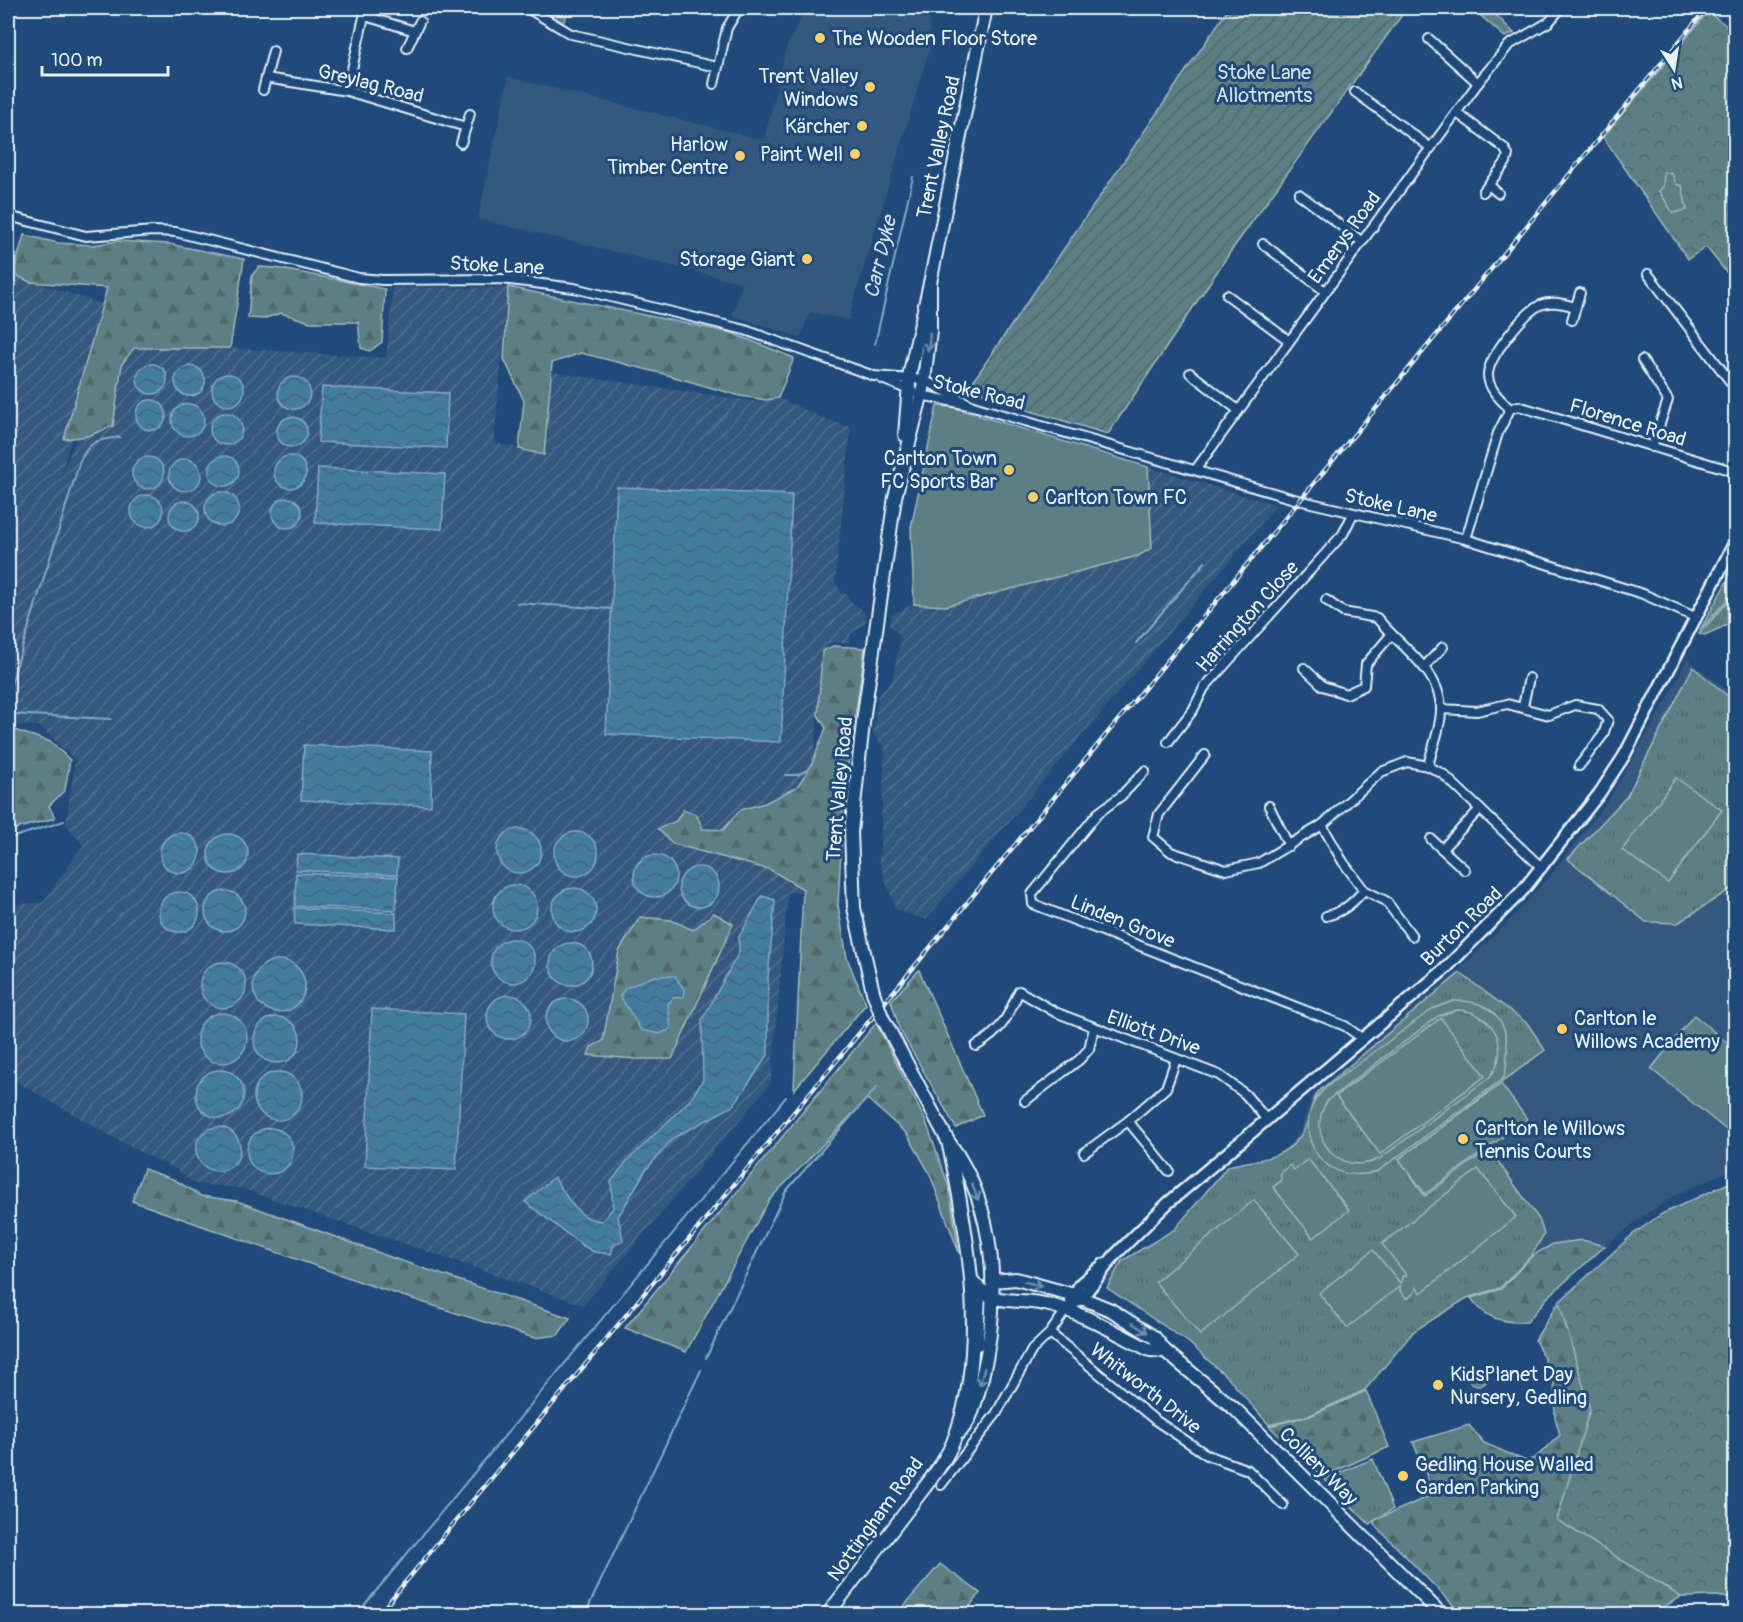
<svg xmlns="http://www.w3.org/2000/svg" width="1743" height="1622" font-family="Pangolin,sans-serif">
<defs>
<pattern id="industrial-furrows" width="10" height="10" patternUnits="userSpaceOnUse" patternTransform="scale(1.5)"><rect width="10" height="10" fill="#35587e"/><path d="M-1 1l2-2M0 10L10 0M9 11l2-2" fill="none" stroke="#527091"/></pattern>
<pattern id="grass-tufts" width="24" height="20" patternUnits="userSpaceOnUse" patternTransform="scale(1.5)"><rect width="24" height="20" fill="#5c7f84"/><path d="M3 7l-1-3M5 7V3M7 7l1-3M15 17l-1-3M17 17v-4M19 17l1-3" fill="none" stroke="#52666a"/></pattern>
<pattern id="forest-firs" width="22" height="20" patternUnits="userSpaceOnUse" patternTransform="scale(1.5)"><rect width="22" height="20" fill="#5c7f84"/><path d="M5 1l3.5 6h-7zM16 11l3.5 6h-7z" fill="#52666a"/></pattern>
<pattern id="park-crowns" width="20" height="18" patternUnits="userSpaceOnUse" patternTransform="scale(1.5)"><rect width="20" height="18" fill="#5c7f84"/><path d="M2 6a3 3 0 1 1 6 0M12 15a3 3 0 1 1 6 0" fill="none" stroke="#52666a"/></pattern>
<pattern id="garden-furrows" width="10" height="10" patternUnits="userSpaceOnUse" patternTransform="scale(1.5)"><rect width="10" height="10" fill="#5c7f84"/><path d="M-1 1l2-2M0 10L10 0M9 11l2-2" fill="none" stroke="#52666a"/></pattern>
<pattern id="water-waves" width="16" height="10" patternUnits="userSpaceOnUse" patternTransform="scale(1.5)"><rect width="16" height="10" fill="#437b9f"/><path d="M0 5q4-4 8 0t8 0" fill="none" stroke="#446479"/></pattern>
</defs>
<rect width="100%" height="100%" fill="#1f4a7a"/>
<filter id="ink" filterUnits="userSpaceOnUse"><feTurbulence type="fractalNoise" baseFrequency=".0167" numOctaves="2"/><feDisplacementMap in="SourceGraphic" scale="12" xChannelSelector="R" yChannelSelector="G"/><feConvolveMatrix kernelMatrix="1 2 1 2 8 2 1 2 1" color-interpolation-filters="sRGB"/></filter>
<g filter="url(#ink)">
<!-- built -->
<g fill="#35587e">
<polygon points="806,8 929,8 930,48 848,320 810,312 800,338 732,315 742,283 478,219 508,77 764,140 786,48"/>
<polygon points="1687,658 1735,697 1735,1168 1676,1195 1642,1217 1587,1261 1467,1299 1415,1332 1366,1391 1310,1416 1269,1426 1222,1357 1138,1295 1104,1283 1121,1260 1174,1229 1226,1165 1270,1158 1286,1148 1300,1132 1310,1101 1317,1091 1461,968 1510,920 1549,877 1609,799 1668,698"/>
</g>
<!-- industrial -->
<g fill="url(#industrial-furrows)">
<polygon points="8,274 109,306 60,478 115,348 230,348 386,358 393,287 508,288 494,443 544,454 551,372 760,402 778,398 828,420 851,427 835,582 842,593 848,594 849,600 866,613 865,623 851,634 849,643 834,642 827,645 822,652 805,893 788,892 771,1083 584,1305 240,1188 195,1184 177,1170 125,1144 8,1077 8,905 43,902 83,845 66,824 75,760 40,726 8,725"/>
<polygon points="1148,467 1277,505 926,920 896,910 879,862 885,748 873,734 878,695 892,681 901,636 889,625 891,615 914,604 946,606 1138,556 1152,548"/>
</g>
<!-- grass -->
<g fill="url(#grass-tufts)" stroke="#a2b8be" stroke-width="1.5">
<polygon points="541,8 570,8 563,23"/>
<polygon points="1732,572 1735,572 1735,591 1700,630"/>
<polygon points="1735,593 1734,622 1705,635 1699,634"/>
<polygon points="1693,667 1735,702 1735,886 1678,923 1646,922 1568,859 1627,796"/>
<path d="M1460 973 1528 1024 1545 1050 1399 1159 1425 1196 1489 1149 1539 1219 1544 1234 1532 1255 1500 1288 1467 1298 1414 1331 1365 1390 1310 1415 1269 1425 1230 1380 1188 1342 1107 1288 1122 1261 1175 1229 1228 1166C1256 1159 1286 1161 1303 1132 1310 1119 1310 1105 1318 1092Z"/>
<circle cx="1478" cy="1376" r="10"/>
<polygon points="1373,1459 1393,1509 1369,1524 1324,1479"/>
</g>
<!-- forest -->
<g fill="url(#forest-firs)" stroke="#a2b8be" stroke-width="1.5">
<polygon points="1472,8 1489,8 1514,33 1505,37"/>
<polygon points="24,235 58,243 93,245 118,241 169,244 244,259 230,348 134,348 122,364 113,426 88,436 64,439 107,288 30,282 13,274"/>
<polygon points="259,267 276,268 385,289 382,342 370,351 361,348 358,322 310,322 281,313 263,319 248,318 252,275"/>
<polygon points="508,287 732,333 794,358 778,398 766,400 740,396 664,374 581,353 552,363 544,455 519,449 524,401 504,359"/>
<polygon points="833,646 865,648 844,793 838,905 847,958 866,1004 794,1090 803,889 771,870 673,844 658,829 676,821 683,810 696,814 703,829 723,830 740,810 765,803 797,787 811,766 826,728 818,715 822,651"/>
<polygon points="8,728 51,742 70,760 65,790 49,806 55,818 8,831"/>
<polygon points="714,913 733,924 672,1059 637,1059 588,1055 591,1047 603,1041 619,951 640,917 671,920 693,930"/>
<polygon points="919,970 983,1115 956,1128 900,1030 891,1001"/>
<polygon points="876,1023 926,1122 949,1187 959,1253 929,1172 907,1134 867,1099 769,1200 686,1352 625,1328"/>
<polygon points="144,1169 175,1180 201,1196 237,1201 393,1258 570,1318 558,1335 534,1338 375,1287 132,1201"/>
<path d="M1582 1240 1605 1246 1547 1298 1527 1322C1504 1323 1485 1319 1471 1298L1501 1289 1532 1256 1553 1244Z"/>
<polygon points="1576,1286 1584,1308 1735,1599 1717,1596 1681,1597 1651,1614 1462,1614 1374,1524 1375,1520 1434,1494 1413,1442 1469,1425 1484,1443 1526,1461 1535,1458 1560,1435 1555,1417 1554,1379 1535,1340 1556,1306"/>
<polygon points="1366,1391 1389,1447 1322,1477 1269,1426 1310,1416"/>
<polygon points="940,1564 980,1593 964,1614 897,1614"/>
</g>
<!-- park -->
<g fill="url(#park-crowns)" stroke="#a2b8be" stroke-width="1.5">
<polygon points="1708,12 1735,32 1735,283 1706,247 1688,259 1603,137"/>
<polygon points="1735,1180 1735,1599 1717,1596 1681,1597 1557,1520 1590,1409 1559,1302 1633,1234 1662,1214"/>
</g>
<!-- garden -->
<polygon fill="url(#garden-furrows)" stroke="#a2b8be" stroke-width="1.5" points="1229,8 1407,8 1231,251 1108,434 1014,406 969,387"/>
<!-- pitch -->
<g fill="#5c7f84" stroke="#a2b8be" stroke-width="1.5" fill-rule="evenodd">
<polygon points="1664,172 1672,174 1676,184 1682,186 1687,210 1673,213 1659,191 1663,187"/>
<polygon points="937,406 951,407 1148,467 1152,548 1138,556 946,606 914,604 911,527"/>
<polygon points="1676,778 1722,810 1668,883 1622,850"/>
<path d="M1453 1001C1505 999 1513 1036 1504 1078L1378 1171C1360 1177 1340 1176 1325 1163 1307 1148 1303 1121 1315 1100 1325 1085 1343 1075 1357 1065 1382 1046 1407 1028 1432 1009ZM1457 1010C1494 1011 1512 1048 1490 1077L1379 1159C1340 1178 1303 1137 1328 1100L1438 1016Z"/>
<polygon points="1694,1015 1735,1049 1735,1137 1651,1069"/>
<polygon points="1441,1018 1485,1076 1380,1154 1336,1096"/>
<polygon points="1501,1084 1527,1119 1425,1194 1399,1159"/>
<polygon points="1308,1159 1349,1210 1313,1238 1273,1187 1281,1181 1281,1172 1290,1165 1294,1170"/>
<polygon points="1478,1169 1516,1217 1421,1293 1416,1287 1415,1292 1407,1299 1400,1291 1400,1286 1347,1328 1319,1293 1373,1250 1401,1284 1402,1276 1407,1276 1382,1244"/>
<polygon points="1254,1200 1299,1254 1200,1335 1155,1282"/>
</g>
<!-- water -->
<g fill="url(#water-waves)" stroke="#85aac3" stroke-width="1.5">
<circle cx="152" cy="379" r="15"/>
<circle cx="190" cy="381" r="15"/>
<circle cx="228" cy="390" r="16"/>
<circle cx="294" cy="393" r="16"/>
<polygon points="322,387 448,393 446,448 318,442"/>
<circle cx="151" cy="415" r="15"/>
<circle cx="188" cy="420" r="16"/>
<circle cx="226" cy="429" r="16"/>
<circle cx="292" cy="432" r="15"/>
<circle cx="224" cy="471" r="15"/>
<circle cx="290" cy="472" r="16"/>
<circle cx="148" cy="473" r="16"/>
<circle cx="185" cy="475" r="16"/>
<polygon points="318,468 445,474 442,529 315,523"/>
<polygon points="617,487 792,495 781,742 606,734"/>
<circle cx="222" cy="509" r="17"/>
<circle cx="147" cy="511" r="16"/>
<circle cx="287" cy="513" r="15"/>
<circle cx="184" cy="516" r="15"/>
<polygon points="304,745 432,751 431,806 301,800"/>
<circle cx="519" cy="851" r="22"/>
<circle cx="576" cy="854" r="22"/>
<circle cx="180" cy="853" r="20"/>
<circle cx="228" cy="854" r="20"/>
<polygon points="297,854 398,859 397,875 296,870"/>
<circle cx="655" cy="876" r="21"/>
<circle cx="699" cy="887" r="20"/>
<polygon points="296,873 398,877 396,910 295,906"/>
<circle cx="515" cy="907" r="22"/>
<circle cx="574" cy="910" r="22"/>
<circle cx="225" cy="911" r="20"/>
<circle cx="179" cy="912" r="20"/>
<path d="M762 896 775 900 768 978V1055L733 1106 673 1138 645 1171 618 1217 623 1240 614 1245 611 1254 594 1252 582 1245 525 1202 554 1177C568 1198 576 1219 602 1221L613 1208 611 1182 626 1162 690 1100 703 1080 702 1020 739 952V937Z"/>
<polygon points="294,908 396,913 396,929 295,924"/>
<circle cx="513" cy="961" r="22"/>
<circle cx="571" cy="964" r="21"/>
<circle cx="279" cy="986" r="26"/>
<circle cx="223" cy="985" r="23"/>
<polygon points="654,976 675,976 684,989 683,997 673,998 668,1004 671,1029 659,1034 641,1030 620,996 625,988"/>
<circle cx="509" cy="1017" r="22"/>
<circle cx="567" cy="1020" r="21"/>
<polygon points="372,1009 464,1014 456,1170 365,1166"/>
<circle cx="222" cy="1038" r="25"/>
<circle cx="277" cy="1040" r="23"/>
<circle cx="220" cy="1094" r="24"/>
<circle cx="278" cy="1096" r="24"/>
<circle cx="218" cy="1149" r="22"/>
<circle cx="270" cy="1151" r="23"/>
</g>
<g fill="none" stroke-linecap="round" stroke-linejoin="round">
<!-- stream -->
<g stroke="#85aac3" stroke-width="2">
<polyline points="556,8 557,8"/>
<polyline points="875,344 913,177"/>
<polyline points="517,603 612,609"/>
<polyline points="1136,643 1205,562"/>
<path d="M8 694 80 461C91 439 97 440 120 437"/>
<polyline points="8,714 111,719"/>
<polyline points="785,775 797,775 806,771"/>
<polyline points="8,839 64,821"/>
<polyline points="706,1358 786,1191 877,1087"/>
<polyline points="357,1614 786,1097"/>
<polyline points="585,1614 701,1370"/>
</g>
<!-- street casing -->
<g stroke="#e8f1f8" stroke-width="12">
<g id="street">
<polyline points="527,8 571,34 717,67"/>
<polyline points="365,16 415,31"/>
<polyline points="1429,39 1478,83"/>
<polyline points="407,48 420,21"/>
<polyline points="266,78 347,91 466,127"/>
<polyline points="714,84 727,28 739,8"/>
<polyline points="263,90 273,51"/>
<polyline points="347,91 366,8"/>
<polyline points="1355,92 1431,148"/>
<polyline points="1457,113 1504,148 1508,155 1506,162 1483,192"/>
<polyline points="461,143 470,114"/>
<polyline points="1489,185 1498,193"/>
<polyline points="1299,194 1361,241"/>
<polyline points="8,216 86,236 154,231 176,232 359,278 383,280 502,279 574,288 745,330 874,376 924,380 973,406"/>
<polyline points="1263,244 1325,291"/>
<polyline points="1648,274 1736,389"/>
<polyline points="1227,295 1288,340"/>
<path d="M1576 307C1564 304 1551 300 1540 305 1524 313 1488 357 1488 375 1488 389 1501 400 1510 409L1518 406 1525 408 1736 472"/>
<polyline points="1572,320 1580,293"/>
<polyline points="1642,360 1668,400 1652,447"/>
<polyline points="1190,373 1238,410"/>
<polyline points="882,379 921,395 973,406 1294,499 1466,539 1643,594 1697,618"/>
<polyline points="1196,469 1478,83 1509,45 1549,22 1561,8"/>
<polyline points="1466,539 1498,433 1510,409"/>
<path d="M1326 600 1343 612 1377 618C1398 645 1439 669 1441 707 1442 725 1432 748 1428 766"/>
<polyline points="1424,667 1443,647"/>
<polyline points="1304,668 1323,686 1346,694 1364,686 1366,664 1391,635"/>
<polyline points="1523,706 1529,678"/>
<polyline points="1441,709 1477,711 1507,704 1549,715 1575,705 1598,709 1608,720 1603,735 1579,766"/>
<polyline points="1168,742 1193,710 1204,688 1343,534 1353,514"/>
<polyline points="1205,755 1159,814 1153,837 1171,852 1226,870 1259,863 1322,825 1381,772 1407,762 1428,766 1443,774 1542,868"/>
<polyline points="1145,771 1121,796 1098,813 1032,894 1033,904 1345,1026 1363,1039"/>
<polyline points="1269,806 1289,846"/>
<polyline points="1322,825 1343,862 1364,890 1386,901 1412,936"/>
<polyline points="1431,839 1465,870"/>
<polyline points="1442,849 1480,809"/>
<path d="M1326 916C1343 912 1353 903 1364 890"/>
<path d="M976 1046C1003 1030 1007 1018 1019 991L1055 1012 1219 1075 1245 1094 1267 1120"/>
<polyline points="1025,1101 1079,1060 1089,1049 1094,1028"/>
<polyline points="1128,1121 1169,1171"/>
<polyline points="1084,1153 1128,1121 1166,1088 1176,1059"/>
<polyline points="1050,1333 1155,1420 1207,1455 1248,1470 1283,1505"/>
<polyline points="941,1485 996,1414 1032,1350 1050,1333 1066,1310"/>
</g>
</g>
<!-- secondary casing -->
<g stroke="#e8f1f8" stroke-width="15">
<g id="secondary">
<polyline points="1071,1301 1080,1284 1104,1264"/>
<polyline points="1066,1310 1082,1298 1114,1256 1168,1203 1445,969 1523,890 1599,794 1624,756 1736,540"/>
</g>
</g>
<!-- primary casing -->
<g stroke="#e8f1f8" stroke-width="16">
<g id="primary">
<polyline points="905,435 910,372 930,283 986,8"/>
<polyline points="873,992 854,908 851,832 864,714 895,497 923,389 930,331 930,283"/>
<path d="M882 1017 948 1141C998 1207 1001 1303 981 1382 976 1400 973 1417 960 1432"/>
<path d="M971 1279C991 1308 1014 1297 1045 1304 1081 1311 1117 1334 1150 1350L1165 1351"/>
<polyline points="992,1281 1016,1279 1074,1295 1111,1310 1154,1337 1165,1351 1236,1410 1441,1614"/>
<polyline points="977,1344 979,1291"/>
<path d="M828 1614C855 1579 881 1544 908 1509 924 1487 946 1463 955 1437 989 1345 968 1233 948 1141"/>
</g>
</g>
<!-- street -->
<use href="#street" stroke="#1f4a7a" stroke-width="8"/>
<!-- secondary -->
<use href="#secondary" stroke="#1f4a7a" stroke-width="10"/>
<!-- primary -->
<use href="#primary" stroke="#1f4a7a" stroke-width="12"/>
<!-- rail casing -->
<g stroke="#e8f1f8" stroke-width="4.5">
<polyline id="rail" points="379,1614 1707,8"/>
</g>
<!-- rail -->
<use href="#rail" stroke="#1f4a7a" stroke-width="2" stroke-dasharray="7" stroke-linecap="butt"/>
<!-- primary-bridge casing -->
<g stroke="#e8f1f8" stroke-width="16" stroke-linecap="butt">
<polyline id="primary-bridge" points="873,992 882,1017"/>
</g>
<!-- primary-bridge -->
<use href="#primary-bridge" stroke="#1f4a7a" stroke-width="12"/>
</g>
<!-- one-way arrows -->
<defs><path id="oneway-shaft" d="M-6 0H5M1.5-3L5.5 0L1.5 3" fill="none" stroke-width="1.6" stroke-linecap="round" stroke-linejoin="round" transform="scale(1.5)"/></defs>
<g stroke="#6f8dac">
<use href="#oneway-shaft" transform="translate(929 342) rotate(96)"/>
<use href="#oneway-shaft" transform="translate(975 1192) rotate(68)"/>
<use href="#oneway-shaft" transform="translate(1033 1284) rotate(15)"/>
<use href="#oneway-shaft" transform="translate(1140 1328) rotate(32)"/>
<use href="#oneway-shaft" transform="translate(982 1377) rotate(105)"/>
</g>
</g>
<!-- markers -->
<g fill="#ffd166" stroke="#1f4a7a" stroke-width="2">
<circle cx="820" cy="38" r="6"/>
<circle cx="870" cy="87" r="6"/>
<circle cx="862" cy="126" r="6"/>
<circle cx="855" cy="154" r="6"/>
<circle cx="740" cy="156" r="6"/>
<circle cx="807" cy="259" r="6"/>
<circle cx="1009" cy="470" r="6"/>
<circle cx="1033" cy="497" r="6"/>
<circle cx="1562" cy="1029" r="6"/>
<circle cx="1463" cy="1139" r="6"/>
<circle cx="1438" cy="1385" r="6"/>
<circle cx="1403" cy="1476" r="6"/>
</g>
<g text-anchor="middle" stroke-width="6" stroke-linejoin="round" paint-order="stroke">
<!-- poi labels -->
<g font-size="20" fill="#e8f1f8" stroke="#1f4a7a" text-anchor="start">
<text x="832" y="45">The Wooden Floor Store</text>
<text x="858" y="83" text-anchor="end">Trent Valley<tspan x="858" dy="23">Windows</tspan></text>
<text x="850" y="133" text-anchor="end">Kärcher</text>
<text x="728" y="151" text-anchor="end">Harlow<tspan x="728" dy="23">Timber Centre</tspan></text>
<text x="843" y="161" text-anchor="end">Paint Well</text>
<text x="795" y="266" text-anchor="end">Storage Giant</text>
<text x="997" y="465" text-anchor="end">Carlton Town<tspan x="997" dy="23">FC Sports Bar</tspan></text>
<text x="1045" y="504">Carlton Town FC</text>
<text x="1574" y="1025">Carlton le<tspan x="1574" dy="23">Willows Academy</tspan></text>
<text x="1475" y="1135">Carlton le Willows<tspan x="1475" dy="23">Tennis Courts</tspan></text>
<text x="1450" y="1381">KidsPlanet Day<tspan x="1450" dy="23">Nursery, Gedling</tspan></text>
<text x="1415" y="1471">Gedling House Walled<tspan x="1415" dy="23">Garden Parking</tspan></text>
</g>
<!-- park labels -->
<g font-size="20" fill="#d3e0e7" stroke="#1f4a7a">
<text x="1264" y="79">Stoke Lane<tspan x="1264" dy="23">Allotments</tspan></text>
</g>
<!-- street labels -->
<g font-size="20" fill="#e8f1f8" stroke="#1f4a7a">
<text transform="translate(371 83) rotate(14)" y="7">Greylag Road</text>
<text transform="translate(938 147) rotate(-78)" y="7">Trent Valley Road</text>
<text transform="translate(1344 237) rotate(-54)" y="7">Emerys Road</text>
<text transform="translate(497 265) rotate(3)" y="7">Stoke Lane</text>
<text transform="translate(979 392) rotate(14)" y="7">Stoke Road</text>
<text transform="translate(1628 422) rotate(17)" y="7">Florence Road</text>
<text transform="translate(1391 505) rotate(13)" y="7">Stoke Lane</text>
<text transform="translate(1247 616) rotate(-48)" y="7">Harrington Close</text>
<text transform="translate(839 789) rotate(-85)" y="7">Trent Valley Road</text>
<text transform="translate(1123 921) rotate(22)" y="7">Linden Grove</text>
<text transform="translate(1461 926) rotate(-44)" y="7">Burton Road</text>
<text transform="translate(1154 1032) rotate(20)" y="7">Elliott Drive</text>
<text transform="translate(1146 1388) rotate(38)" y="7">Whitworth Drive</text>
<text transform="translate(1319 1466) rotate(45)" y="7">Colliery Way</text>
<text transform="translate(875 1519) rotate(-54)" y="7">Nottingham Road</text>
</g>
<!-- water labels -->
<g font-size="21" font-style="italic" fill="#cfdfeb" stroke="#1f4a7a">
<text transform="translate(880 257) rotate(-77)" y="7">Carr Dyke</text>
</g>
</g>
<!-- margin -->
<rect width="1743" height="1622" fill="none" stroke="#1f4a7a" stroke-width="30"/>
<rect x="15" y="15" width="1713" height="1592" fill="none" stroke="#e8f1f8" stroke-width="2" filter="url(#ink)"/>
<!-- north arrow -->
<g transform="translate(1674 69) rotate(168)" stroke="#1f4a7a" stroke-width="4.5" paint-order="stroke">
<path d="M0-4.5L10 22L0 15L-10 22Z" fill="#e8f1f8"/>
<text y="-9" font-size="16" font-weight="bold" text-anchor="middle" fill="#e8f1f8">N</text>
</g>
<!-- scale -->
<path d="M42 66v9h126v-9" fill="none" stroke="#e8f1f8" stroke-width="3"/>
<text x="51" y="66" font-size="18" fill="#e8f1f8" stroke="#1f4a7a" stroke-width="4.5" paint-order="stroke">100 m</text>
</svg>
